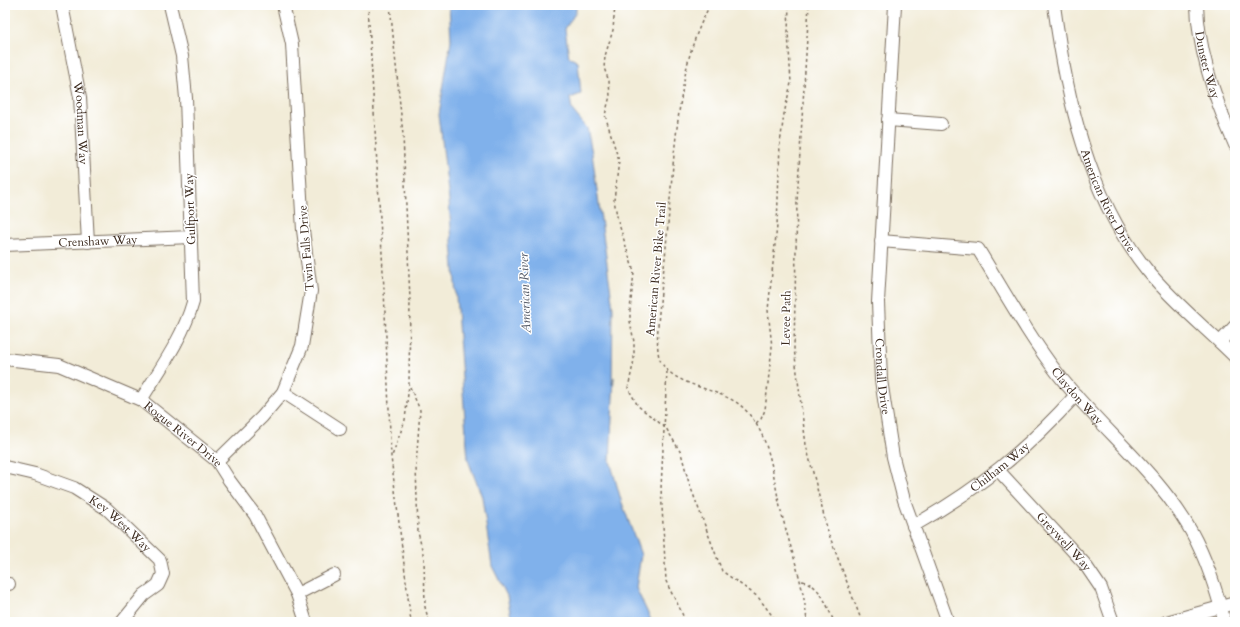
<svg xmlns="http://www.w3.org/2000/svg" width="1240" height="627" font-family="Cardo,serif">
<rect width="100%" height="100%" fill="#fff"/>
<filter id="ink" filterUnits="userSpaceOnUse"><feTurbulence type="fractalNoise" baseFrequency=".025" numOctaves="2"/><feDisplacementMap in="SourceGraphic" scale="8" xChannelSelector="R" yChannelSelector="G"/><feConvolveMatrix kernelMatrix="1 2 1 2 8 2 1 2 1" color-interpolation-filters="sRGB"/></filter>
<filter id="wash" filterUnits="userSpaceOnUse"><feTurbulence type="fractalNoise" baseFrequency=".012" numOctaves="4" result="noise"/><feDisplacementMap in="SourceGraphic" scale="16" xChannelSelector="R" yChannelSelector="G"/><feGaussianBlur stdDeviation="0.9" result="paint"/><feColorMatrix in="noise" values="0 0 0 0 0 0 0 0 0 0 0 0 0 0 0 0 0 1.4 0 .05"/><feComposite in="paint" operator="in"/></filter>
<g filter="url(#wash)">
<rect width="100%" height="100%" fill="#f2ecd8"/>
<!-- water -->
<polygon fill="#80b1eb" stroke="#5e6e84" points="449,5 576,5 576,12 565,29 569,57 578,62 581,94 570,98 572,110 587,128 592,153 613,308 612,385 614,377 610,461 621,500 641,555 636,588 652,622 512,622 507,596 492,566 482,497 468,460 449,201 439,114 451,40"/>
</g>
<g filter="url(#ink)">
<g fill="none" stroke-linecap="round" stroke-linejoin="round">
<!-- minor casing -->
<g stroke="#7b6e5f" stroke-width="14">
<g id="minor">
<path id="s1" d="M62 5 80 97 88 242"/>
<path id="s2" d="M895 5 878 302 881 380 893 457 904 500 948 622"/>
<path id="s3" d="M1054 5C1066 96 1088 197 1147 270 1173 302 1206 328 1235 357"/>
<path id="s4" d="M1197 5C1198 52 1216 102 1235 145"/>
<polyline points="888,120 941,124"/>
<path id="s5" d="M881 241 978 249C1004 291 1028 335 1058 374 1100 428 1157 471 1191 531 1207 560 1216 590 1225 622"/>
<path id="s6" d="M5 245 191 237"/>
<polyline points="1220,342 1235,326"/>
<path id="s7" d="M5 359 59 365 141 400 217 461 229 480 255 515 297 594 306 622"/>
<polyline points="283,392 340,429"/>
<path d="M141 400C160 369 183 338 193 302L186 98 182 56 170 5"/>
<polyline points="217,461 262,417 283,392 302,346 311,291 303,230 292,44 283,5"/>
<path id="s8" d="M5 467 35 474 74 488 107 509 160 560 163 574 158 585 144 595 122 622"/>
<path id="s9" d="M999 471 1084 563 1101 588 1113 622"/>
<path id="s10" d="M913 526C980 488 1024 452 1076 395"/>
<polyline points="5,584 9,584"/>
<polyline points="297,594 334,575"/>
<polyline points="1166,622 1235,603"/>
</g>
</g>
<!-- path -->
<g stroke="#7b6e5f" stroke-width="1.5" stroke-dasharray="3 3" stroke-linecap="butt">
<polyline points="368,5 384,289 391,457 411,622"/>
<polyline points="390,5 403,135 410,300 409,385 405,420 392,456"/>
<polyline points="615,5 613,30 605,56 604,68 609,81 610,96 605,115 619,161 614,200 618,221 634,272 630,310 630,321 634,342 634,360 628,388 638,406 666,428 681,453 689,483 722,571 758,597 777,622"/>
<path d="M710 5C700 24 692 44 687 66 674 127 671 195 665 258 663 278 653 345 660 360 673 387 717 387 740 405 749 412 757 424 762 435 773 459 775 489 782 515 791 551 804 584 807 622"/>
<polyline points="809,5 797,201 794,348 806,445 828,532 862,622"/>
<path d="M667 371 661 488 666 581C672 596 681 607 685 622"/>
<polyline points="410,387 420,410 416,466 418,532 424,558 425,607 429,622"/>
<polyline points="756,423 761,419 765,410 772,347 768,310 777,226 780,144 784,114 791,83 788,32 789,5"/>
<path d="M802 581C821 585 827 606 834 622"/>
</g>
<!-- minor -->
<use href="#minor" stroke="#fff" stroke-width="12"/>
</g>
</g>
<g text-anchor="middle" stroke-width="3" stroke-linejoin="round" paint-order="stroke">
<!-- street labels -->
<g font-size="12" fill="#3b2a1e" stroke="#fff">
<text dy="4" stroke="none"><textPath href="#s4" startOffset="61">Dunster Way</textPath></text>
<text dy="4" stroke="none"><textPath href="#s1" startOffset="120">Woodman Way</textPath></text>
<text dy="4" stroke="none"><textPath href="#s3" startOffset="204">American River Drive</textPath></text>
<text transform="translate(190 209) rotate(-92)" y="4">Gulfport Way</text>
<text dy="4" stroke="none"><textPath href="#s6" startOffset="93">Crenshaw Way</textPath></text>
<text transform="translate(306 248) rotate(-95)" y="4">Twin Falls Drive</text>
<text transform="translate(656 269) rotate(-85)" y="4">American River Bike Trail</text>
<text transform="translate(786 318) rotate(-89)" y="4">Levee Path</text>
<text dy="4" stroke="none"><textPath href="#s2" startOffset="372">Crondall Drive</textPath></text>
<text dy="4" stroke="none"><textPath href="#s5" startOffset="275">Claydon Way</textPath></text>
<text dy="4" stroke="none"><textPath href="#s7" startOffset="198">Rogue River Drive</textPath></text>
<text dy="4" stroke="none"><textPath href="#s10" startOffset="105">Chilham Way</textPath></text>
<text dy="4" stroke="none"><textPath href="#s8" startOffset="131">Key West Way</textPath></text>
<text dy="4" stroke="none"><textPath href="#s9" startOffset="96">Greywell Way</textPath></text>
</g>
<!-- water labels -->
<g font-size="13" font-style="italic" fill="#535966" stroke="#fff">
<text transform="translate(524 293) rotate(-92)" y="5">American River</text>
</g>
</g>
<!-- margin -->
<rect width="1240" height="627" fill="none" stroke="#fff" stroke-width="20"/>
</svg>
